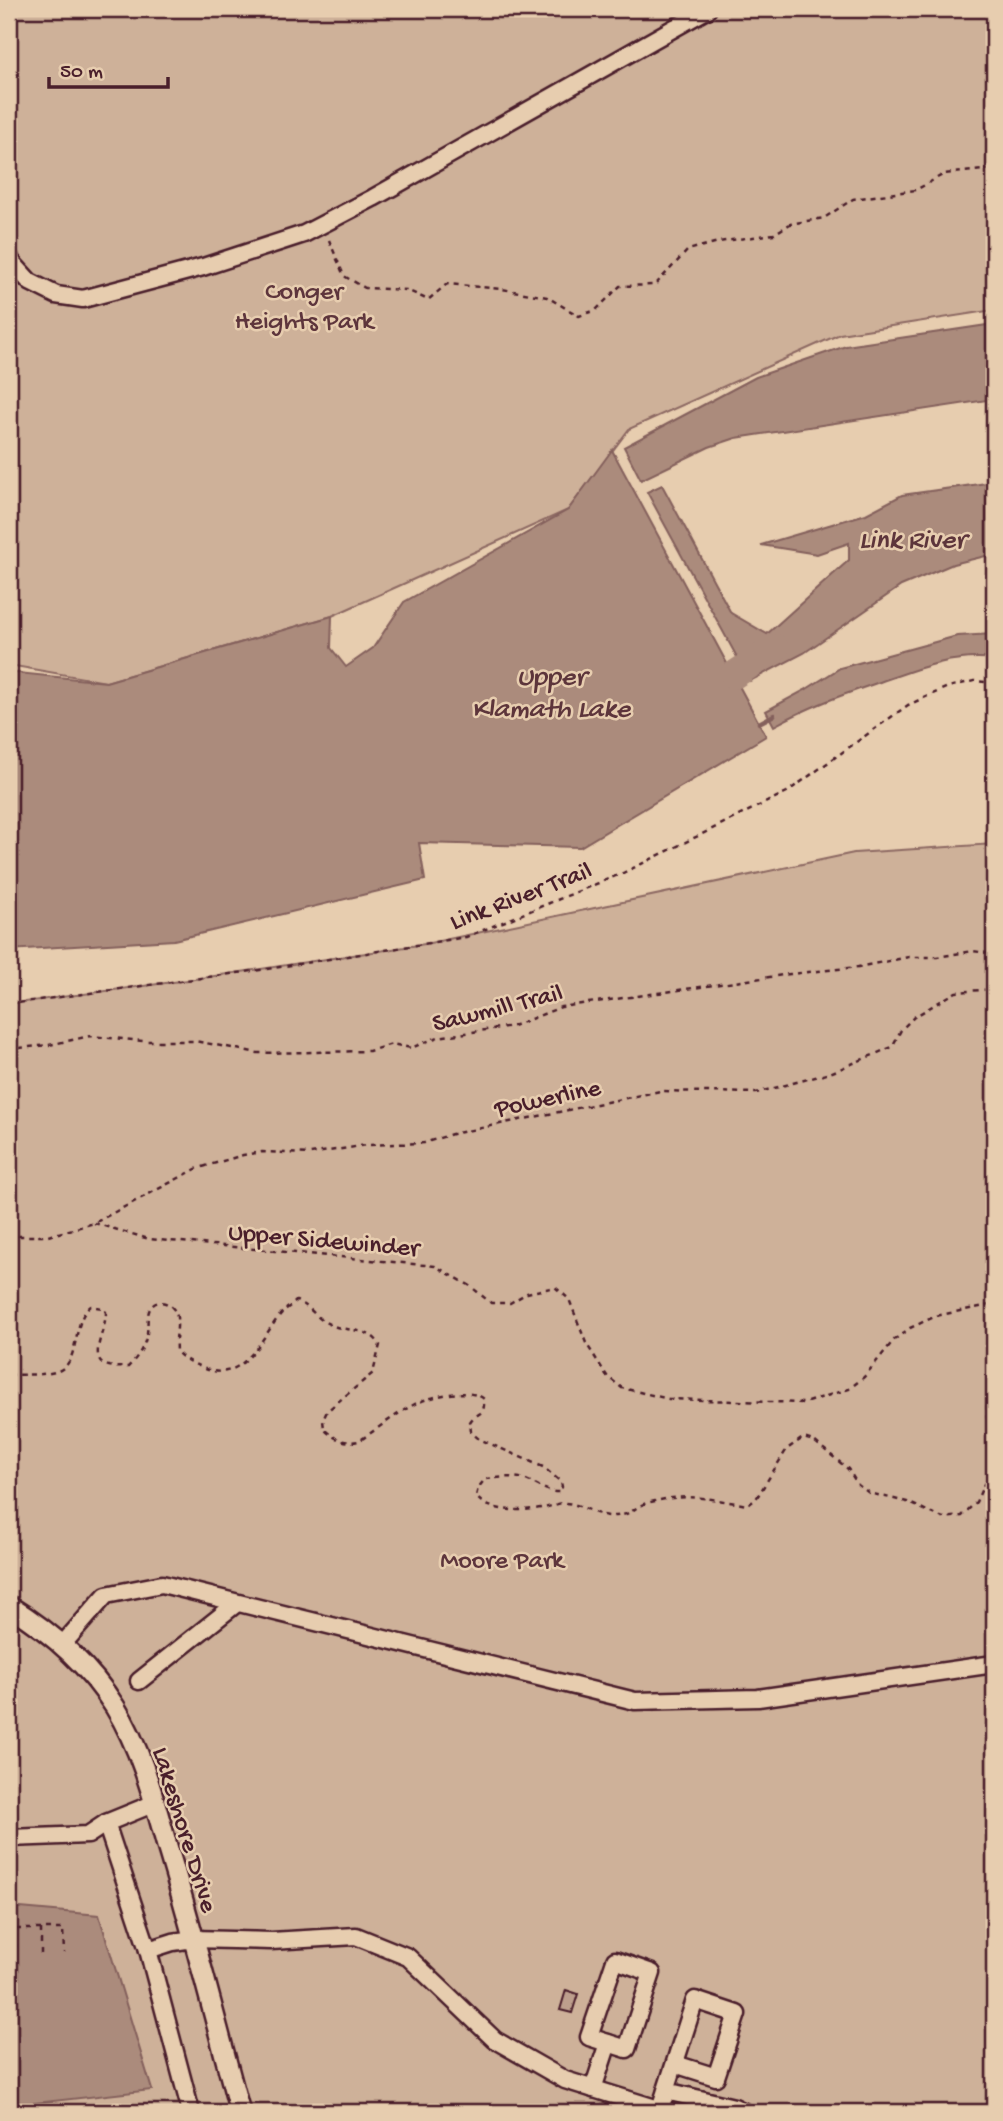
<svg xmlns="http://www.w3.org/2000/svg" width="1003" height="2121" font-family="'Gochi Hand',sans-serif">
<rect width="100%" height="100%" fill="#e7cdaf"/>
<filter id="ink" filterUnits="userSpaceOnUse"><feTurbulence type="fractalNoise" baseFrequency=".0143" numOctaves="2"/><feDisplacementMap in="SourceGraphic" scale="14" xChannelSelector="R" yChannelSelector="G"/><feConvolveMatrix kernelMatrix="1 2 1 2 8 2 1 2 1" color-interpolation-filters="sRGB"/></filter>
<g filter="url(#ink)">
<!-- green -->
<g fill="#ceb199" stroke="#8c6862" stroke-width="2">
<polygon points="9,9 994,9 994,310 840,334 629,429 568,510 332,616 106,682 9,665"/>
<polygon points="994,844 994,2112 9,2112 9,1004 188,980 425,944 854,853"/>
</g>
<!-- water -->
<g fill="#ab8b7c" stroke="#84605c" stroke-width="2">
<polygon points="994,324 994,399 736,438 709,447 641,480 624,447 756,377 846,346"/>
<polygon points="612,450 766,736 580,847 419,843 425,880 174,940 9,950 9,672 106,682 332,616 331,648 346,667 373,648 404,602 568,510"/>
<polygon points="994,482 994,554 953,564 901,586 804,653 750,681 647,492 662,485 731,613 767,634 849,560 849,543 817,554 761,545 866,514 902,495"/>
<path d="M994 634V659C951 654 914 670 874 684 839 696 806 708 774 726L766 711 805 690 840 668 957 636Z"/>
<polygon points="9,1907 99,1915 152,2090 9,2106"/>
</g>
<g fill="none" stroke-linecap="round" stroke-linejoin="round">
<!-- stream -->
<polyline stroke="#84605c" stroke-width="4.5" points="759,723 774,715"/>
<!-- river -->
<polyline stroke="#ab8b7c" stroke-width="28" points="734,675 775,648"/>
</g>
<!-- building -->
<polygon fill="#be9f8d" stroke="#4a1f2b" stroke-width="2" points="566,1990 578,1994 572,2013 560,2010"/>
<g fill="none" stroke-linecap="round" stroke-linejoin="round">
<!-- minor casing -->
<g stroke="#4a1f2b" stroke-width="21">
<g id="minor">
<polyline points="9,256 11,261 30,282 56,295 83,299 203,267 304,234 373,198 708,9"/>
<polyline points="63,1644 106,1595 162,1584 635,1701 758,1698 994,1664"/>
<polyline points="139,1681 237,1603"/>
<polyline points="155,1803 106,1823 148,1950 173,1942 193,1939 271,1941 356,1936 408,1957 495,2040 565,2080 668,2112"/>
<polyline points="9,1838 88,1835 106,1823"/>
<polyline points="148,1950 191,2112"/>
<polygon points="615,1960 652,1973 627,2049 589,2037"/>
<polyline points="593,2089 608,2043"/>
<polyline points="666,2091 734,2107 744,2112"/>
<polyline points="660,2109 695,2000 737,2014 716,2077 675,2064"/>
</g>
</g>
<!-- major casing -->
<g stroke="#4a1f2b" stroke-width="24">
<path id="major" d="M9 1606C51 1632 89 1665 115 1707 141 1749 154 1799 167 1846 194 1934 216 2024 240 2112"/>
</g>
<!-- path -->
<g stroke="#4a1f2b" stroke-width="2.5" stroke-dasharray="5 5" stroke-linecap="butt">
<polyline points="329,240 344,276 365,288 407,290 428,300 447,284 502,289 547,297 579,316 596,310 620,286 655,285 688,250 718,242 774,234 790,224 824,218 853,199 916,190 944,174 994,169"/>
<polyline points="9,1004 267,969 466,937 623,873 787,792 908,705 948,687 974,681 994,683"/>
<polyline points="9,1049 49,1045 90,1036 143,1041 195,1041 258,1053 369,1051 392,1044 411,1048 438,1037 513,1026 561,1007 790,974 858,967 909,957 937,957 973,951 994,954"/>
<polyline points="94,1223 149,1239 435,1266 469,1285 491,1303 510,1303 527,1293 555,1287 569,1299 586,1343 607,1376 622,1388 669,1399 804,1403 849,1389 864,1377 894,1340 910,1328 936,1316 994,1304"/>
<polyline points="9,1232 19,1236 48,1236 94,1223 196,1169 243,1155 262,1152 310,1154 367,1145 424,1143 452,1134 660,1091 756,1093 830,1073 892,1047 901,1030 914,1017 956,992 994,989"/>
<path d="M9 1375C23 1374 44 1376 58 1371 81 1363 71 1320 91 1306L102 1308 106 1312C106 1336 77 1371 128 1367 138 1357 145 1346 147 1333 148 1326 147 1317 149 1311 155 1295 175 1303 177 1317 178 1328 175 1339 176 1351 184 1360 192 1363 203 1368 242 1385 260 1340 280 1315 284 1310 291 1306 296 1301 310 1305 316 1319 329 1324 346 1333 369 1326 380 1345L373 1373 327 1411 323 1420 324 1429C334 1439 346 1444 359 1441 377 1429 396 1414 415 1404 431 1396 470 1387 484 1399 485 1419 477 1410 470 1422L471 1432 479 1439 543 1467 561 1482 562 1487 559 1492C546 1493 533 1481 520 1478 510 1476 496 1478 485 1479L478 1488 476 1496C487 1513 522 1511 541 1508 548 1508 555 1504 562 1503 580 1502 596 1517 613 1516 632 1516 633 1507 647 1503 687 1492 709 1499 748 1505L756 1499 787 1449 803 1438 814 1441 848 1469 858 1485 869 1493 907 1502 943 1518 962 1516 976 1502 984 1484 994 1471"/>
<polyline points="994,1398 987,1405 987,1418 994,1424"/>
<polyline points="12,1854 16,1948"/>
<polyline points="16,1929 63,1929 64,1953"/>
<polyline points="41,1929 41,1954"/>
</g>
<!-- minor -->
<use href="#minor" stroke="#e7cdaf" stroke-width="16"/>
<!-- major -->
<use href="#major" stroke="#e7cdaf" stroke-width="19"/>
</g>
</g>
<g text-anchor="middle" stroke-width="5" stroke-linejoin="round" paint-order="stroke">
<!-- park labels -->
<g font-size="26" fill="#5e353c" stroke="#e7cdaf">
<text x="304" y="298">Conger<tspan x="304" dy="30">Heights Park</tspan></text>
<text x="502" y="1567">Moore Park</text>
</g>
<!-- street labels -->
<g font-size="26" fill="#4a1f2b" stroke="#e7cdaf">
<text transform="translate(520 894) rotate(-21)" y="9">Link River Trail</text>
<text transform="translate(497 1006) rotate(-14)" y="9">Sawmill Trail</text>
<text transform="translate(547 1096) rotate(-12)" y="9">Powerline</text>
<text transform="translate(324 1238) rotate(5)" y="9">Upper Sidewinder</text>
<text transform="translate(187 1829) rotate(73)" y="9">Lakeshore Drive</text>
</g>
<!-- water labels -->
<g font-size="28" font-style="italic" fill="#5d353b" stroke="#e7cdaf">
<text x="912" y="547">Link River</text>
<text x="551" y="684">Upper<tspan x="551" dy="32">Klamath Lake</tspan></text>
</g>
</g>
<!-- margin -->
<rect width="1003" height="2121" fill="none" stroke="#e7cdaf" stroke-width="35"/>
<rect x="18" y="18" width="968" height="2086" fill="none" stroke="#4a1f2b" stroke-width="2.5" filter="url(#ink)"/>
<!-- scale -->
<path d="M49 77v10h119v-10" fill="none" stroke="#4a1f2b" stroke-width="3.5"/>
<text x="60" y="77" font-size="21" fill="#4a1f2b" stroke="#e7cdaf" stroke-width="5" paint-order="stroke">50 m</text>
</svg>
